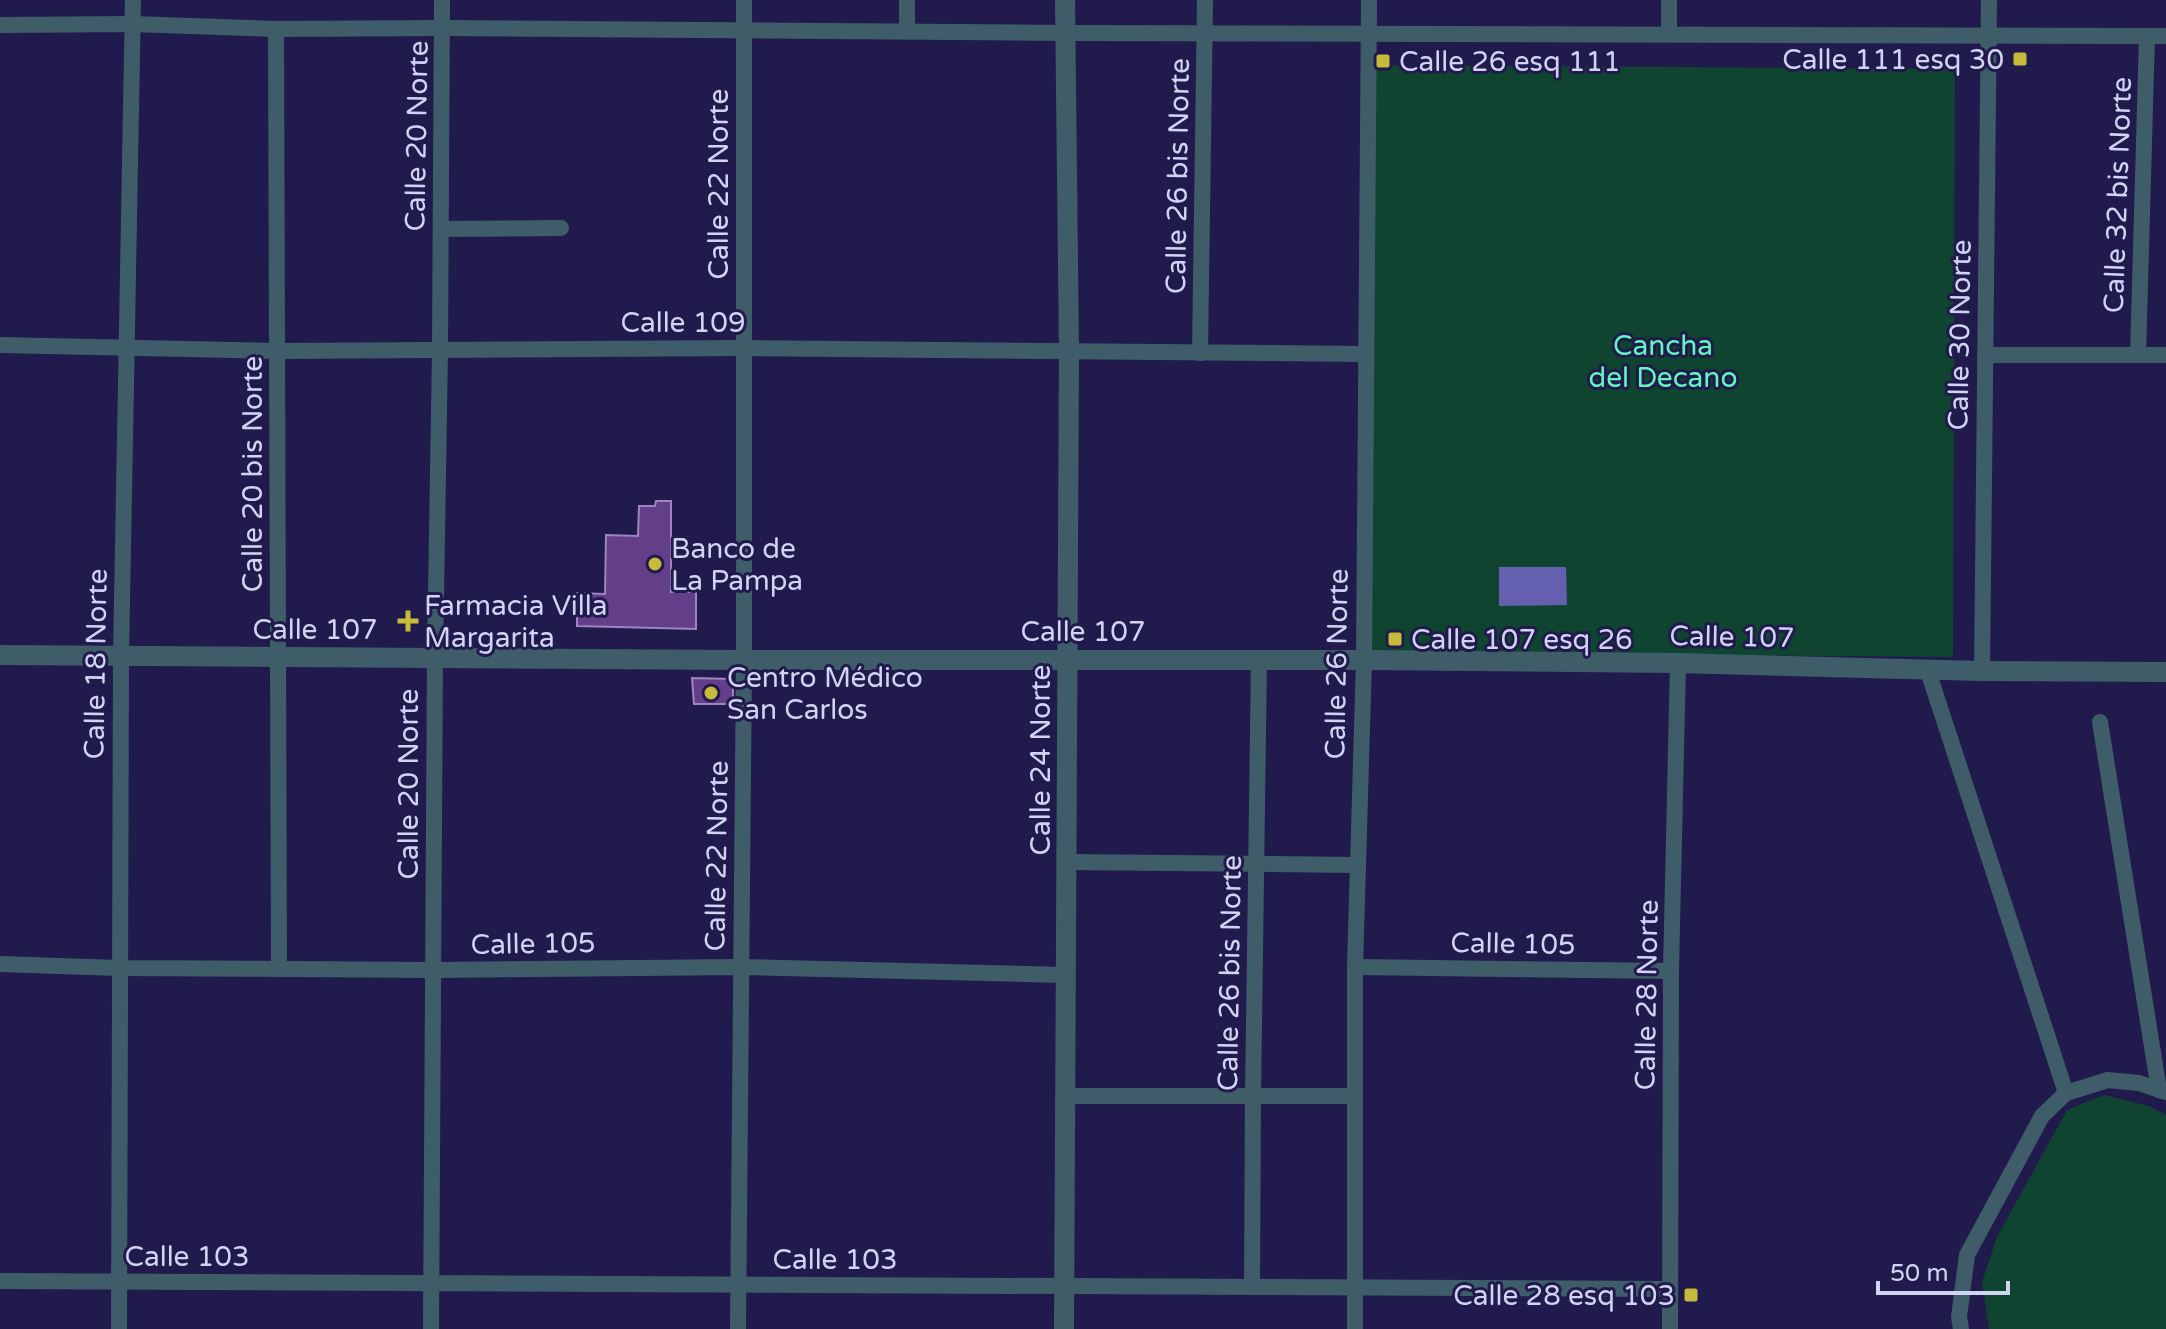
<svg xmlns="http://www.w3.org/2000/svg" width="2166" height="1329" font-family="'Varela Round',sans-serif">
<rect width="100%" height="100%" fill="#211b4d"/>
<!-- green -->
<g fill="#0f4430">
<polygon points="1372,65 1955,69 1953,657 1370,652"/>
<polygon points="2104,1095 2149,1106 2166,1115 2166,1329 1989,1329 1982,1282 1997,1237 2067,1110"/>
</g>
<!-- water -->
<polygon fill="#6460af" points="1499,567 1566,567 1567,605 1499,606"/>
<!-- building -->
<g fill="#633f8a" stroke="#9e85bf" stroke-width="2">
<polygon points="656,501 671,501 671,592 696,592 696,629 577,626 577,593 605,594 606,535 638,536 639,506 655,506"/>
<polygon points="692,678 733,679 733,704 694,704"/>
</g>
<g fill="none" stroke-linecap="round" stroke-linejoin="round">
<!-- minor -->
<g stroke="#3f5d68" stroke-width="16">
<polyline points="907,0 907,30"/>
<polyline points="0,25 132,24 276,29 444,28 1065,33 2166,36"/>
<polyline points="276,29 279,968"/>
<polyline points="1669,34 1669,0"/>
<polyline points="442,229 561,228"/>
<polyline points="0,345 277,351 743,348 1366,354"/>
<polyline points="1200,353 1205,0"/>
<polyline points="1985,355 2166,355"/>
<polyline points="2138,355 2147,36"/>
<polyline points="1927,668 2066,1093"/>
<polyline points="1982,671 1989,0"/>
<polyline points="2100,722 2159,1090"/>
<polyline points="1067,862 1357,865"/>
<polyline points="0,964 119,968 434,970 741,967 1066,975"/>
<polyline points="1355,967 1671,971"/>
<polyline points="1065,1096 1355,1096"/>
<polyline points="0,1281 1670,1289"/>
<polyline points="1252,1287 1253,1096 1259,659"/>
<polyline points="119,1329 121,656 133,0"/>
<polyline points="431,1329 435,658 440,349 442,0"/>
<polyline points="738,1329 744,660 744,0"/>
<polyline points="1355,1329 1355,967 1364,660 1369,0"/>
<polyline points="1670,1329 1671,971 1678,663"/>
<polyline points="1961,1329 1959,1317 1967,1255 2042,1116 2066,1093 2108,1080 2139,1083 2165,1092"/>
</g>
<!-- tertiary -->
<g stroke="#3f5d68" stroke-width="20">
<polyline points="0,655 744,660 1364,660 1678,663 1982,671 2166,672"/>
<polyline points="1064,1329 1069,352 1065,0"/>
</g>
</g>
<!-- markers -->
<g fill="#c7bb3b" stroke="#211b4d" stroke-width="3">
<rect x="2012" y="51" width="16" height="16" rx="4"/>
<rect x="1375" y="53" width="16" height="16" rx="4"/>
<circle cx="655" cy="564" r="8"/>
<path d="M404 609h8v8h8v8h-8v8h-8v-8h-8v-8h8z"/>
<rect x="1387" y="631" width="16" height="16" rx="4"/>
<circle cx="711" cy="693" r="8"/>
<rect x="1683" y="1287" width="16" height="16" rx="4"/>
</g>
<g text-anchor="middle" stroke-width="6" stroke-linejoin="round" paint-order="stroke">
<!-- poi labels -->
<g font-size="28" fill="#d1d3f3" stroke="#211b4d" text-anchor="start">
<text x="2004" y="69" text-anchor="end">Calle 111 esq 30</text>
<text x="1399" y="71">Calle 26 esq 111</text>
<text x="671" y="558">Banco de<tspan x="671" dy="32">La Pampa</tspan></text>
<text x="424" y="615">Farmacia Villa<tspan x="424" dy="32">Margarita</tspan></text>
<text x="1411" y="649">Calle 107 esq 26</text>
<text x="727" y="687">Centro Médico<tspan x="727" dy="32">San Carlos</tspan></text>
<text x="1675" y="1305" text-anchor="end">Calle 28 esq 103</text>
</g>
<!-- street labels -->
<g font-size="28" fill="#d1d3f3" stroke="#211b4d">
<text transform="translate(416 136) rotate(-89)" y="10">Calle 20 Norte</text>
<text transform="translate(1177 176) rotate(-89)" y="10">Calle 26 bis Norte</text>
<text transform="translate(718 184) rotate(-90)" y="10">Calle 22 Norte</text>
<text transform="translate(2117 195) rotate(-88)" y="10">Calle 32 bis Norte</text>
<text x="683" y="332">Calle 109</text>
<text transform="translate(1959 335) rotate(-89)" y="10">Calle 30 Norte</text>
<text transform="translate(252 474) rotate(-90)" y="10">Calle 20 bis Norte</text>
<text x="315" y="639">Calle 107</text>
<text x="1083" y="641">Calle 107</text>
<text transform="translate(1732 636) rotate(1)" y="10">Calle 107</text>
<text transform="translate(95 664) rotate(-89)" y="10">Calle 18 Norte</text>
<text transform="translate(1336 664) rotate(-89)" y="10">Calle 26 Norte</text>
<text transform="translate(1040 760) rotate(-90)" y="10">Calle 24 Norte</text>
<text transform="translate(408 784) rotate(-90)" y="10">Calle 20 Norte</text>
<text transform="translate(716 856) rotate(-89)" y="10">Calle 22 Norte</text>
<text transform="translate(533 943) rotate(-1)" y="10">Calle 105</text>
<text transform="translate(1513 943) rotate(1)" y="10">Calle 105</text>
<text transform="translate(1229 973) rotate(-89)" y="10">Calle 26 bis Norte</text>
<text transform="translate(1646 995) rotate(-89)" y="10">Calle 28 Norte</text>
<text x="187" y="1266">Calle 103</text>
<text x="835" y="1269">Calle 103</text>
</g>
<!-- park labels -->
<g font-size="28" fill="#61f6bc" stroke="#211b4d">
<text x="1663" y="355">Cancha<tspan x="1663" dy="32">del Decano</tspan></text>
</g>
</g>
<!-- scale -->
<path d="M1878 1281v12h130v-12" fill="none" stroke="#d1d3f3" stroke-width="4"/>
<text x="1890" y="1281" font-size="24" fill="#d1d3f3" stroke="#211b4d" stroke-width="6" paint-order="stroke">50 m</text>
</svg>
